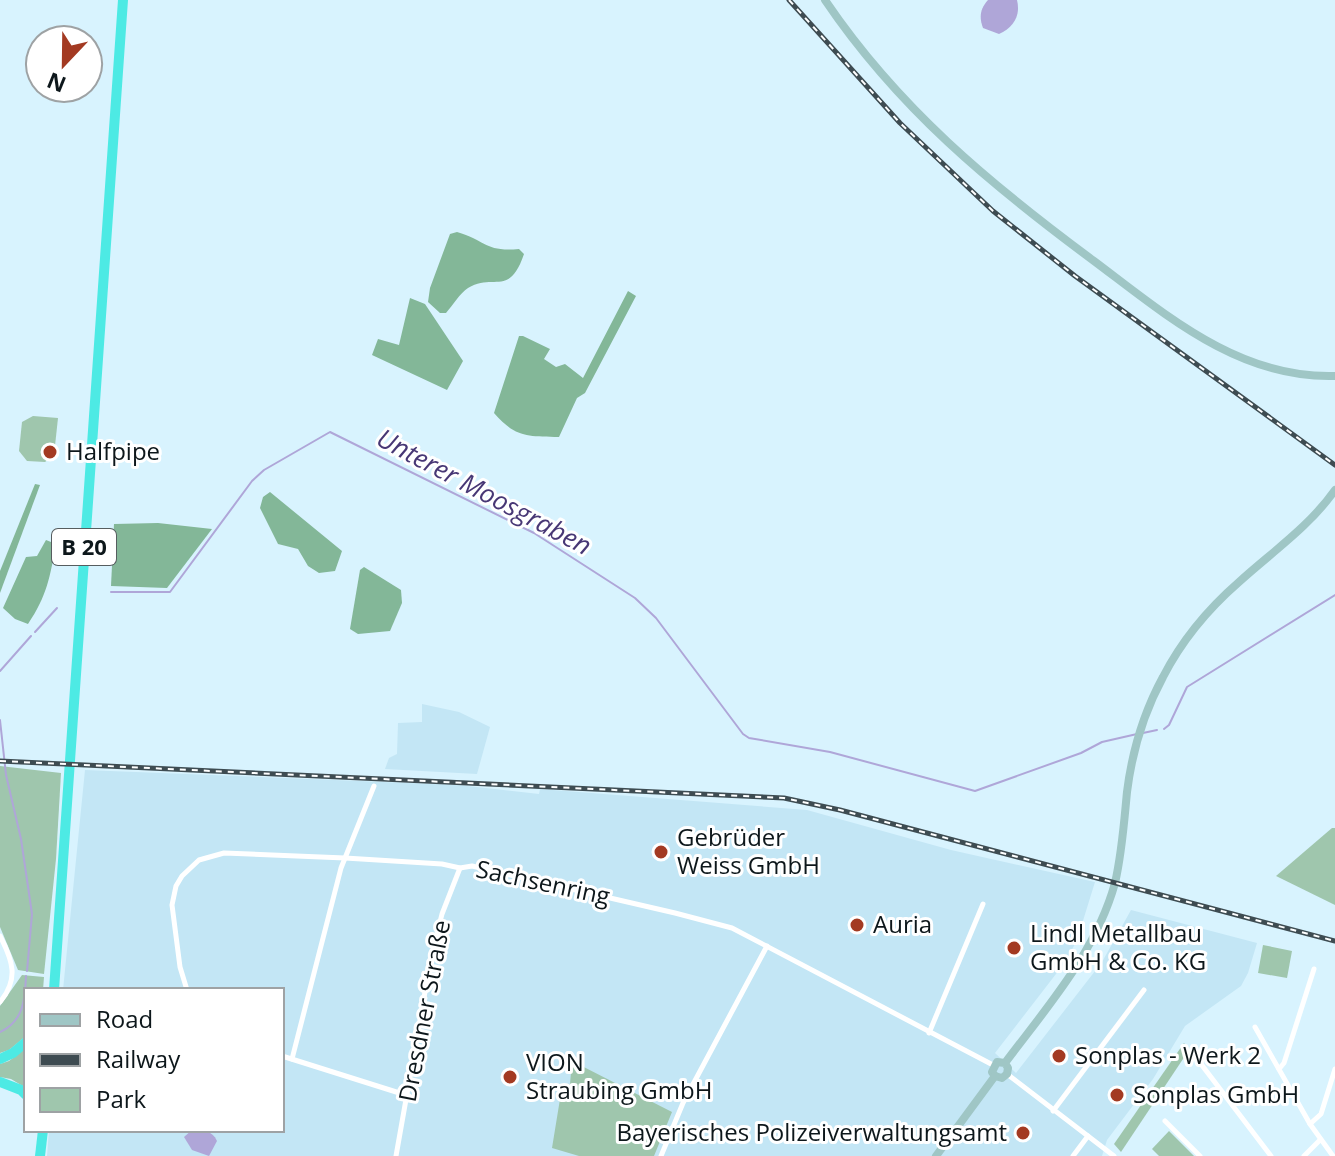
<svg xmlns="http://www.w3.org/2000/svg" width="1335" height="1156" font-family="'Open Sans',sans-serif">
<rect width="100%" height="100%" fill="#d8f3fe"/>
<!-- built -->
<g fill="#c3e6f5">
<polygon points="422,704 459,712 490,727 477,774 385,769 389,758 397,754 398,723 422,722"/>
<polygon points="85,770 459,785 539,794 540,789 807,810 951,850 1095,882 1077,940 1066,961 995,1053 1016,1073 1102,962 1131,910 1257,943 1248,973 1241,986 1185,1026 1153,1079 1107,1140 1102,1156 47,1156 49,1130 282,1130 282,990 63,990"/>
</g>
<!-- green -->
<g fill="#9fc6ad">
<polygon points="33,416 58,418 54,455 45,462 27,461 19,451 22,422"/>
<polygon points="0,766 61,773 56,859 44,974 18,970 0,927"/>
<polygon points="1332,828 1335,828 1335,905 1276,876"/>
<polygon points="1263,945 1292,951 1287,978 1258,973"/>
<polygon points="22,975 44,977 43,990 26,990 26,1036 9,1050 0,1053 0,1006"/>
<polygon points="1184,1043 1189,1050 1121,1152 1114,1144"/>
<polygon points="26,1048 26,1088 11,1079 0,1077 0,1064 9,1061"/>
<polygon points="572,1061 672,1112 654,1156 579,1156 552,1148 560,1099 570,1084"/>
<polygon points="1169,1131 1194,1156 1159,1156 1152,1149"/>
</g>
<!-- forest -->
<g fill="#83b798">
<path d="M457 232C487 241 485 252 519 249L524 254C509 298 494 272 468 288 460 293 453 305 446 313H440L428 302 430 288 450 234Z"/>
<path d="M628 291 636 296 585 393 577 398 559 437C527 436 516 438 494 413L519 336H523L550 349 544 359 556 367 565 364 583 378Z"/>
<polygon points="410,298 425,304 463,361 447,390 372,355 378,339 399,345"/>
<polygon points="35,484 40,485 0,593 0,571"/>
<polygon points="270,492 342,551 335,571 319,573 308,566 298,549 278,544 260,508 263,497"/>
<polygon points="158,523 212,529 167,588 111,586 114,524"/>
<path d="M46 540 56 544C50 577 47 596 28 624L15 619 3 608 26 557 37 556Z"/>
<polygon points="364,567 401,590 402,603 390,631 358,634 350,629 360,570"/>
</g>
<!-- water -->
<g fill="#afa6d8">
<path d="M988 0H1017C1021 16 1013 28 999 34L983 28C979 17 980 9 988 0Z"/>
<path d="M192 1130C203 1130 212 1130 217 1141L209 1156 192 1150 184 1137Z"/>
</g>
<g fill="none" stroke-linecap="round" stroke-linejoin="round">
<!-- stream -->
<g stroke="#afa6d8" stroke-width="2">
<polyline points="111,592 170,592 252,481 264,470 330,432 534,533 635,598 656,618 743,734 749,738 830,752 975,791 1081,753 1102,742 1137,734"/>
<polyline points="35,632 57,608"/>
<polyline points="0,671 31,636"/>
<polyline points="0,720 6,775 21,839 32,914 27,971"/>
<polyline points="1164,729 1169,725 1187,687 1335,595"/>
<polyline points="1143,733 1157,730"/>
<path d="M0 1032C24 1021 25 999 26 976"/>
</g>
<!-- street -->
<g stroke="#fff" stroke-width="5">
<path d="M0 936C13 961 19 979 0 1002"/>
<polyline points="187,990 180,967 172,905 176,886 182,876 199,860 224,853 345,858 442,864 460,868 472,866 675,913 732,928 993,1065"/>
<polyline points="1255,1027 1310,1124 1333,1156"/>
<polyline points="929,1033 983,904"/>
<polyline points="282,1056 409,1096"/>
<polyline points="292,1059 341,868 374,786"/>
<polyline points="1201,1064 1271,1156"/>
<polyline points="1279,1069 1284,1063 1314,969"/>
<polyline points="1007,1074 1114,1156"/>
<polyline points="1053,1111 1144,990"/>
<polyline points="1165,1121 1200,1156"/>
<polyline points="1310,1124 1321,1114 1335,1069"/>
<polyline points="396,1156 431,958 442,914 460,868"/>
<polyline points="661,1156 683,1103 767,946"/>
<polyline points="1073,1156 1088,1136"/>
<polyline points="1304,1156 1320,1140"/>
</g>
<!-- secondary -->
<g stroke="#9fc6c5" stroke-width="8">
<path d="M825 0C898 108 990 184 1094 261 1166 315 1239 379 1335 376"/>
<path d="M1005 1063 997 1062 992 1072 995 1076 1002 1078 1007 1074 1008 1068 1005 1063C1047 1007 1096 952 1115 883 1122 853 1124 823 1127 792 1132 752 1144 712 1163 677 1182 640 1208 609 1239 582 1272 552 1309 527 1335 490"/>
<polyline points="936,1156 995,1076"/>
</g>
<!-- highway -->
<g stroke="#4deae4" stroke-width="10">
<polyline points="54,990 123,0"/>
<polyline points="0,1059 13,1053 26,1042"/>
<polyline points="0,1082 21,1090 26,1095"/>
<polyline points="40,1156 43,1130"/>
</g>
<!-- rail casing -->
<g stroke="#3e4c52" stroke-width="5">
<g id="rail">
<polyline points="789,0 900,123 993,211 1075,276 1335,465"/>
<polyline points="0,761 784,798 840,810 1335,941"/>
</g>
</g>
<!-- rail -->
<use href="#rail" stroke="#fff" stroke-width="2" stroke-dasharray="6" stroke-linecap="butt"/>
</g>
<!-- markers -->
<g fill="#a33a22" stroke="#fff" stroke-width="3">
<circle cx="50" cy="452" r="8"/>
<circle cx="661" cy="852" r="8"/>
<circle cx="857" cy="925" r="8"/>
<circle cx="1014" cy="948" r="8"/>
<circle cx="1059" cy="1056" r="8"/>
<circle cx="510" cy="1077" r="8"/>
<circle cx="1117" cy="1095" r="8"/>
<circle cx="1023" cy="1133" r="8"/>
</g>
<g text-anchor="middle" stroke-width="6" stroke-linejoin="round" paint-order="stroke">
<!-- shield labels -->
<rect fill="#fff" stroke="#565d5f" stroke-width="2" x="52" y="529" width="64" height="36" rx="6"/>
<g font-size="22" font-weight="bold" fill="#0d171b">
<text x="84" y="555">B 20</text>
</g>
<!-- poi labels -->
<g font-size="24" fill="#0d171b" stroke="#fff" text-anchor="start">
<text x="66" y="460">Halfpipe</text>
<text x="677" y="846">Gebrüder<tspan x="677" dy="28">Weiss GmbH</tspan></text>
<text x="873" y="933">Auria</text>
<text x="1030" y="942">Lindl Metallbau<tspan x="1030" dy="28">GmbH &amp; Co. KG</tspan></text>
<text x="1075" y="1064">Sonplas - Werk 2</text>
<text x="526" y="1071">VION<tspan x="526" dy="28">Straubing GmbH</tspan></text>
<text x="1133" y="1103">Sonplas GmbH</text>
<text x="1007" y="1141" text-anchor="end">Bayerisches Polizeiverwaltungsamt</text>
</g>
<!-- street labels -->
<g font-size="24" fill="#0d171b" stroke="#fff">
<text transform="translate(543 883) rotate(12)" y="8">Sachsenring</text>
<text transform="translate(425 1011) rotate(-79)" y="8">Dresdner Straße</text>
</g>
<!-- water labels -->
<g font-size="26" font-style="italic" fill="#473775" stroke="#fff">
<text transform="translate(484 492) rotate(28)" y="9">Unterer Moosgraben</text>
</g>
</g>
<!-- legend -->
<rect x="24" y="988" width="260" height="144" fill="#ffffff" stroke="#9ea2a4" stroke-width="2"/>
<rect x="40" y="1014" width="40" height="12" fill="#9fc6c5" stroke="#9ea2a4" stroke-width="2"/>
<text x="96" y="1028" font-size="24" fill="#0d171b">Road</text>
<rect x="40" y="1054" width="40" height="12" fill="#3e4c52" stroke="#9ea2a4" stroke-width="2"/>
<text x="96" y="1068" font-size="24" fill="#0d171b">Railway</text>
<rect x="40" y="1088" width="40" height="24" fill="#9fc6ad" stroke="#9ea2a4" stroke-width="2"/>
<text x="96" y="1108" font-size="24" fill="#0d171b">Park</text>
<!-- north arrow -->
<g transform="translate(64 64) rotate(202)"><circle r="38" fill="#ffffff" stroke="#9ea2a4" stroke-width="2"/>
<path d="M0-6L14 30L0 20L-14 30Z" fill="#a33a22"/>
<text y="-12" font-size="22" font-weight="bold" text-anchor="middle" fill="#0d171b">N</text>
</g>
</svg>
